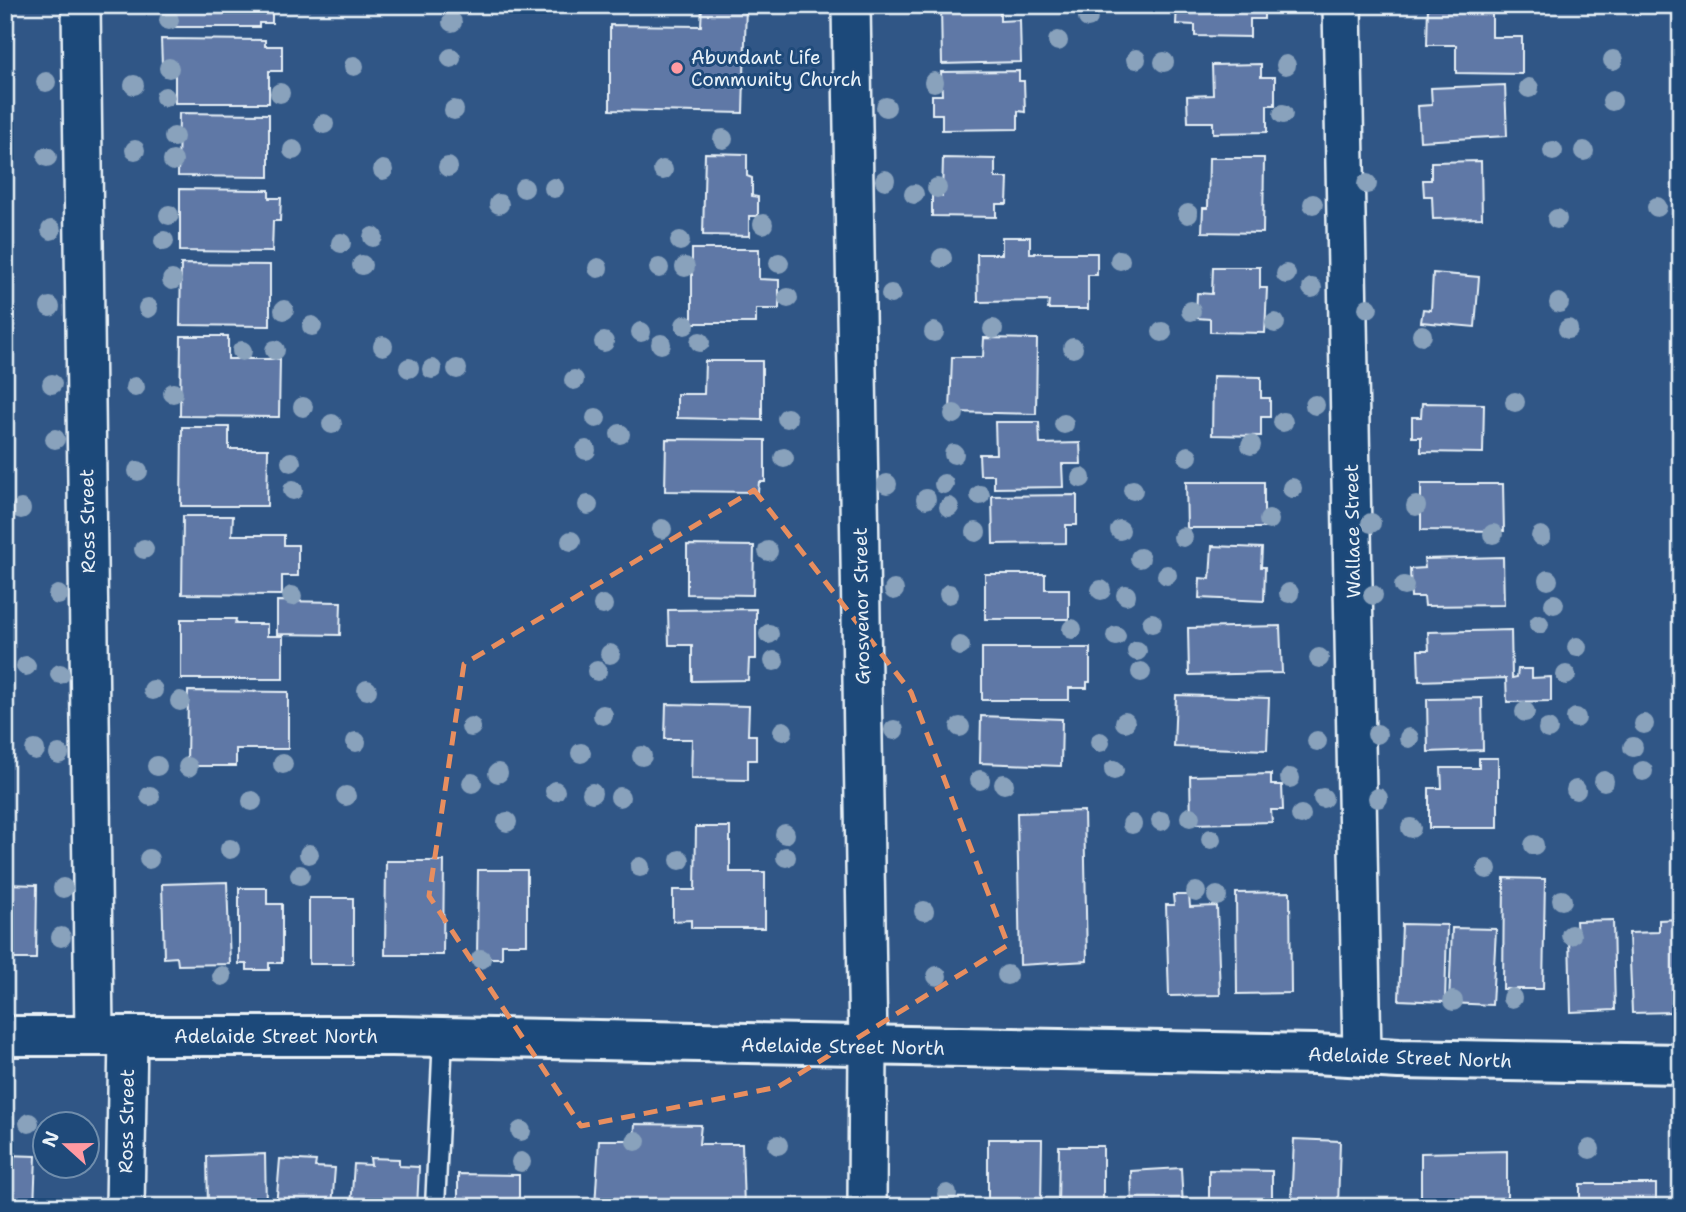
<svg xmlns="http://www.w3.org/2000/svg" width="1686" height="1212" font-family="'Shantell Sans',sans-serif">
<rect width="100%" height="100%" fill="#305686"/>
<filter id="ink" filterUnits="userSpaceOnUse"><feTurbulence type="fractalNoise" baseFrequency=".0143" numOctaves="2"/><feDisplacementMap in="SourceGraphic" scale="14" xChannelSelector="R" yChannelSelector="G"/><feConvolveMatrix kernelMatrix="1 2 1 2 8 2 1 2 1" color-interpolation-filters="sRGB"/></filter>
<g filter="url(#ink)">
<!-- building -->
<g fill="#5f78a6" stroke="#e8f1f8" stroke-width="2">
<polygon points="175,5 272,5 272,23 259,23 259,27 175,27"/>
<polygon points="702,5 746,5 743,113 610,110 610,25 701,26"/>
<polygon points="941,5 1000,5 1000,21 1020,20 1021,62 942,64"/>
<polygon points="1177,5 1264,5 1264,19 1250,19 1250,37 1195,36 1195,25 1176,24"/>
<polygon points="1428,5 1492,5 1492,37 1522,37 1522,74 1456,73 1456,45 1427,45"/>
<polygon points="161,39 265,40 265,46 282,46 282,71 269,71 269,103 175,103 175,65 162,65"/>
<polygon points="1261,64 1261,77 1275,77 1275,105 1267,105 1267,132 1213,133 1213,122 1188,122 1187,96 1213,95 1212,65"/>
<polygon points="1019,71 1019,81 1024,81 1025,112 1018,111 1018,129 942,130 942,114 932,114 932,95 942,95 941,72"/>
<polygon points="1505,85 1507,136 1420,141 1418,106 1432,105 1431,88"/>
<polygon points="179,113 269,114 269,177 178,176"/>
<polygon points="705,153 747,154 747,176 752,178 752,196 758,197 758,216 749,216 749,236 703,235"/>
<polygon points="943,158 995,159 995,178 1008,178 1007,204 996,204 996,217 932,216 932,196 942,196"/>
<polygon points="1209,158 1264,158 1263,233 1202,232 1203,208 1208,208"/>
<polygon points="1481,161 1482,218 1433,219 1432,196 1424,196 1423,180 1431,180 1431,162"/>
<polygon points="180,189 269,190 269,198 281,198 280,221 273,221 272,252 180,251"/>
<polygon points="1002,237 1030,237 1030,253 1097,253 1097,275 1088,275 1088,309 1048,309 1049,301 978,302 977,254 1002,254"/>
<polygon points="692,249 759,249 759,279 779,280 779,309 756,309 756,323 692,323"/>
<polygon points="181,264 270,265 270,326 180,325"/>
<polygon points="1213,267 1260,267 1260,288 1267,288 1265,333 1210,332 1210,319 1196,318 1197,293 1212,294"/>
<polygon points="1433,273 1479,277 1475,327 1421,322 1423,309 1431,310"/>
<polygon points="181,336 228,336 228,359 280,359 279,417 180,416"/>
<polygon points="984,338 1037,339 1036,414 950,412 952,357 983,357"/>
<polygon points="705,361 762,361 762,420 677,418 677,394 704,394"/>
<polygon points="1213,376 1261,377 1261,398 1270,398 1270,417 1261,417 1261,436 1212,435"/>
<polygon points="1422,403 1484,404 1483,453 1421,452 1421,437 1412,437 1412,417 1421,417"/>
<polygon points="995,422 1039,422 1040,444 1080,443 1081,464 1062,464 1063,487 994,488 994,475 980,475 979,454 996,454"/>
<polygon points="182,427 229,427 229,449 268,449 267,506 181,506"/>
<polygon points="666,439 765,440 765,482 759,482 758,492 665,491"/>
<polygon points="1186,482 1264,482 1264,528 1187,528"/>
<polygon points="1421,484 1503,484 1504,531 1421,530"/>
<polygon points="1077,495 1077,525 1066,525 1066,543 993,544 992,496"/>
<polygon points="183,516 233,516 232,535 284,535 284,545 298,545 298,576 282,576 282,595 182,594"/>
<polygon points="687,545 754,546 753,595 687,594"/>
<polygon points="1212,546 1262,548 1261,567 1265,567 1264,601 1199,598 1200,578 1210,579"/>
<polygon points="1503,557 1504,605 1425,606 1424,597 1411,597 1410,569 1425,568 1424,559"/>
<polygon points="985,574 1045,574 1045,589 1069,589 1069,619 985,619"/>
<polygon points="277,601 341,602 340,635 277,634"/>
<polygon points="756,609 756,659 749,659 748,680 692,681 692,645 669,645 668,610"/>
<polygon points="181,619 236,619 235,624 267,624 267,636 283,636 283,679 181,679"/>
<polygon points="1280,626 1282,673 1189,675 1188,628"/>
<polygon points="1511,630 1512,678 1517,677 1518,669 1532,669 1532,678 1551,677 1551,701 1507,702 1506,678 1419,681 1418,650 1429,650 1428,632"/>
<polygon points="982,648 1090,648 1090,682 1087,682 1087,688 1069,688 1069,700 982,700"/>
<polygon points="188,691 288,692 288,749 236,749 236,766 187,766"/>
<polygon points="1176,695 1269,698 1267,750 1174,747"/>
<polygon points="1482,698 1483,750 1428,752 1427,699"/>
<polygon points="666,704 749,706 748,735 756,735 756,760 748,760 748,780 691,779 692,739 665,739"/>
<polygon points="981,716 1062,719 1061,766 980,763"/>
<polygon points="1479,758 1498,758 1498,828 1429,828 1429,788 1442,788 1441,768 1479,768"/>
<polygon points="1271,774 1271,785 1282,785 1283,810 1271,810 1272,822 1191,824 1190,776"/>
<polygon points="1084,811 1087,961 1020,965 1017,813"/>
<polygon points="696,827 730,827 730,872 765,872 765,928 691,928 691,920 673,921 673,890 695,890"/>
<polygon points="386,861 444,861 443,955 385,955"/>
<polygon points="478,870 527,870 527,944 502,944 502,958 477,958"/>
<polygon points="1504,878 1545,879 1543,989 1503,989"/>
<polygon points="227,882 230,964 178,965 177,957 164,958 162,884"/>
<polygon points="5,884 37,885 36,959 5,959"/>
<polygon points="239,888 267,888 267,904 282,904 282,963 269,963 269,970 247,970 247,964 239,964"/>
<polygon points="1290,892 1291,993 1237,994 1236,893"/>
<polygon points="1173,895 1189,895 1190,907 1217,906 1220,995 1169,996 1166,905 1174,905"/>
<rect x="309" y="898" width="44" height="66"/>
<polygon points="1679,919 1681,991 1674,991 1674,1012 1632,1013 1629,933 1659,932 1659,920"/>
<polygon points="1613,920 1615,1010 1571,1012 1569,938 1577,937 1576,921"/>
<polygon points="1402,924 1447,925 1445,1002 1399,1000"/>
<polygon points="1452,928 1496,929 1492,1005 1449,1003"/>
<polygon points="635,1124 701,1125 699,1144 742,1144 744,1207 595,1207 599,1140 634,1140"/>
<polygon points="988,1139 1042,1139 1041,1207 988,1207"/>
<polygon points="1294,1139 1340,1141 1338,1207 1291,1207"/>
<polygon points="1059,1146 1103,1146 1103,1207 1058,1207"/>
<polygon points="1507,1151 1507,1207 1421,1207 1421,1153"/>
<polygon points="265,1154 266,1207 208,1207 207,1156"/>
<polygon points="5,1155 36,1156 34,1207 5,1207"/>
<polygon points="370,1158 399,1159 399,1166 419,1167 417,1207 351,1207 354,1164 371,1165"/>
<polygon points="280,1159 316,1161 315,1167 335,1168 332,1207 276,1207"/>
<polygon points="1181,1168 1183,1207 1132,1207 1131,1171"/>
<polygon points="1209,1170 1272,1171 1272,1207 1209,1207"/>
<polygon points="458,1174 519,1175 519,1207 458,1207"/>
<polygon points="1580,1184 1656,1184 1656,1201 1668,1201 1668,1207 1580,1207"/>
</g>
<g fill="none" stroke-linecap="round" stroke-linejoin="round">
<!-- lane casing -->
<g stroke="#e8f1f8" stroke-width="23">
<polyline id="lane" points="435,1207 443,1037"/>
</g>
<!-- street casing -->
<g stroke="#e8f1f8" stroke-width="42">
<g id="street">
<polyline points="81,5 94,1036"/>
<polyline points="851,5 868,1046 867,1207"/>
<polyline points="1342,5 1362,1057"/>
<polyline points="125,1207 128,1036"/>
</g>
</g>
<!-- secondary casing -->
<g stroke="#e8f1f8" stroke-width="44">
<polyline id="secondary" points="5,1036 392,1036 1315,1054 1399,1059 1681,1064"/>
</g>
<!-- lane -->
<use href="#lane" stroke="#1f4a7a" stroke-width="18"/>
<!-- street -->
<use href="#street" stroke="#1f4a7a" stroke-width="37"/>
<!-- secondary -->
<use href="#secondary" stroke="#1f4a7a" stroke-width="38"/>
</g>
<!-- trees -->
<g fill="#89a2bc">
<circle cx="1088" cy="18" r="10"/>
<circle cx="169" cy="20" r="10"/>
<circle cx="452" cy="22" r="10"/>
<circle cx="1058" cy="41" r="10"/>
<circle cx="451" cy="58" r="10"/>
<circle cx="1136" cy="59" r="10"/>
<circle cx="1613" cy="60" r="10"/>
<circle cx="1164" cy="62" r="10"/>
<circle cx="1286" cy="65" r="10"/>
<circle cx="354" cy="66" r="10"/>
<circle cx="169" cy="68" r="10"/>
<circle cx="46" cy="82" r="10"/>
<circle cx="934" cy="82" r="10"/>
<circle cx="134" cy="85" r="10"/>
<circle cx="1529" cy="88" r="10"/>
<circle cx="280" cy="93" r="10"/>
<circle cx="165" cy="97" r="10"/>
<circle cx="1612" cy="101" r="10"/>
<circle cx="886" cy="107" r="10"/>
<circle cx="454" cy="110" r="10"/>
<circle cx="1283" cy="114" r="10"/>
<circle cx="324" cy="124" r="10"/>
<circle cx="174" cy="137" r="10"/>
<circle cx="723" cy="139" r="10"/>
<circle cx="135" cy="150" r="10"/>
<circle cx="293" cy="150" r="10"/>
<circle cx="1553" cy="151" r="10"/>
<circle cx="1584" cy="151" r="10"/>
<circle cx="47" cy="157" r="10"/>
<circle cx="173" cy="161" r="10"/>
<circle cx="448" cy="167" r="10"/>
<circle cx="383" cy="170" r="10"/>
<circle cx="663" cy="170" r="10"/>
<circle cx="885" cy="180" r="10"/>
<circle cx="1367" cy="184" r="10"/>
<circle cx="524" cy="188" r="10"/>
<circle cx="554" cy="188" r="10"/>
<circle cx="937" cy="188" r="10"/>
<circle cx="914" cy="194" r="10"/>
<circle cx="499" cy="204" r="10"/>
<circle cx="1313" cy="204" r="10"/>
<circle cx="1657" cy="207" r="10"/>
<circle cx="1188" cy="214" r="10"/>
<circle cx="169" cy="215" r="10"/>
<circle cx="1557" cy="219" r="10"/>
<circle cx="763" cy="224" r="10"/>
<circle cx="51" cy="230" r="10"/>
<circle cx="373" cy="237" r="10"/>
<circle cx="164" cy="241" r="10"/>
<circle cx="680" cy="241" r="10"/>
<circle cx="341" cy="243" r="10"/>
<circle cx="942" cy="258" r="10"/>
<circle cx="1120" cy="260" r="10"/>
<circle cx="779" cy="263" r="10"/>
<circle cx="362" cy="265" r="10"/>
<circle cx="685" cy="267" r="10"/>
<circle cx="598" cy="268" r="10"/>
<circle cx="659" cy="268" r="10"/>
<circle cx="1286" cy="274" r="10"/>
<circle cx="172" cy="280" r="10"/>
<circle cx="1312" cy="288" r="10"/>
<circle cx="891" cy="294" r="10"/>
<circle cx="788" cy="298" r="10"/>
<circle cx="1559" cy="303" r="10"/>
<circle cx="50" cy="307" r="10"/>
<circle cx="148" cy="308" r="10"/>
<circle cx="1368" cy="308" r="10"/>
<circle cx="284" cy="310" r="10"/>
<circle cx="1191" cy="311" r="10"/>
<circle cx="1275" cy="323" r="10"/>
<circle cx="685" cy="325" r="10"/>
<circle cx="312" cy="326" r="10"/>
<circle cx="993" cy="329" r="10"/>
<circle cx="1568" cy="329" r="10"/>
<circle cx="641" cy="332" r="10"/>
<circle cx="934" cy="332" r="10"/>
<circle cx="1162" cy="332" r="10"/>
<circle cx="1422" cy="335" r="10"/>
<circle cx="604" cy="342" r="10"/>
<circle cx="700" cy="342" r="10"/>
<circle cx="661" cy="344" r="10"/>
<circle cx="383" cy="346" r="10"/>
<circle cx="1073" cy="348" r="10"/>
<circle cx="275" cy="350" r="10"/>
<circle cx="242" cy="351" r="10"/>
<circle cx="409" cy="368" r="10"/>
<circle cx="432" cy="369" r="10"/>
<circle cx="457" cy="369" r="10"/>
<circle cx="574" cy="380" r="10"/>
<circle cx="52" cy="384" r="10"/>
<circle cx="135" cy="387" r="10"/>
<circle cx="173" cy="393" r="10"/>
<circle cx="1515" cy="402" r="10"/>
<circle cx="1315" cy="405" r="10"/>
<circle cx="303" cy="407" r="10"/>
<circle cx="954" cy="414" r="10"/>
<circle cx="596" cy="418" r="10"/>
<circle cx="787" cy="418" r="10"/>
<circle cx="1283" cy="422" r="10"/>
<circle cx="332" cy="424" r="10"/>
<circle cx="1064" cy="424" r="10"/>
<circle cx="620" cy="434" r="10"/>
<circle cx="55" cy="439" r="10"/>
<circle cx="1251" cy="445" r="10"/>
<circle cx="586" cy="450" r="10"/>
<circle cx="954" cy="454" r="10"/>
<circle cx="1188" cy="456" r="10"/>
<circle cx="784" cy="458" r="10"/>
<circle cx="291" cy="462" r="10"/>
<circle cx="138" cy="471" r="10"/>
<circle cx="1081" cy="478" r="10"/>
<circle cx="887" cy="484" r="10"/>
<circle cx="944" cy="484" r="10"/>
<circle cx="1292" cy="488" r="10"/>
<circle cx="293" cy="490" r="10"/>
<circle cx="1133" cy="490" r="10"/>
<circle cx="980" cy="495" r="10"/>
<circle cx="926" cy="499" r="10"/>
<circle cx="588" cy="505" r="10"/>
<circle cx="1416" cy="506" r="10"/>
<circle cx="949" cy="507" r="10"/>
<circle cx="21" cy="509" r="10"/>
<circle cx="1269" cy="520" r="10"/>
<circle cx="1371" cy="523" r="10"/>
<circle cx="662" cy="529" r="10"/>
<circle cx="1120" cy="530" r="10"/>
<circle cx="976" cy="532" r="10"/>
<circle cx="1493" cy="534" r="10"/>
<circle cx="1541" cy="536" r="10"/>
<circle cx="1183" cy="537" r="10"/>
<circle cx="571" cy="541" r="10"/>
<circle cx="144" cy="549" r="10"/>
<circle cx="768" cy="551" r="10"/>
<circle cx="1140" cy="558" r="10"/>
<circle cx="1167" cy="575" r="10"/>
<circle cx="1548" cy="580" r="10"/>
<circle cx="1404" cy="586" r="10"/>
<circle cx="894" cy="590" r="10"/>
<circle cx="1101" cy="590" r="10"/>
<circle cx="1289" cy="593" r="10"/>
<circle cx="949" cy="594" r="10"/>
<circle cx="58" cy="595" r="10"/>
<circle cx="1126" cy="595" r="10"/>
<circle cx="1373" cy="595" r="10"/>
<circle cx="292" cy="596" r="10"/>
<circle cx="1554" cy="604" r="10"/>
<circle cx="603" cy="605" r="10"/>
<circle cx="1152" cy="623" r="10"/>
<circle cx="1539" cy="624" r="10"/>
<circle cx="1072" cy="629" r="10"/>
<circle cx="769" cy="634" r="10"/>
<circle cx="1116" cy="636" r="10"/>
<circle cx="960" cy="646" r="10"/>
<circle cx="1577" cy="647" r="10"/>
<circle cx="1137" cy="651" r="10"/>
<circle cx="610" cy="654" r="10"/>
<circle cx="1319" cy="658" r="10"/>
<circle cx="774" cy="661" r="10"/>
<circle cx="26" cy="666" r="10"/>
<circle cx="597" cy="671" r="10"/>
<circle cx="1141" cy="672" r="10"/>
<circle cx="60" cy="674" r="10"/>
<circle cx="1566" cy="675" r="10"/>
<circle cx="153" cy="690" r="10"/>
<circle cx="367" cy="690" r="10"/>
<circle cx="180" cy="701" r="10"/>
<circle cx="1525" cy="712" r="10"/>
<circle cx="603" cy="715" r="10"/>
<circle cx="1576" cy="718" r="10"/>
<circle cx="1125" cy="722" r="10"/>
<circle cx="1644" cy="724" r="10"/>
<circle cx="471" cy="727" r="10"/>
<circle cx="960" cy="727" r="10"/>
<circle cx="1548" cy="729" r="10"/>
<circle cx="894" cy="730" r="10"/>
<circle cx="783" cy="731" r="10"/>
<circle cx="1377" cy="734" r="10"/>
<circle cx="1409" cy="738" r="10"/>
<circle cx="1317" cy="741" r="10"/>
<circle cx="356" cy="742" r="10"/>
<circle cx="1100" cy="742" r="10"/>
<circle cx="1633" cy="747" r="10"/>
<circle cx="35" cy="750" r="10"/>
<circle cx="581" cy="753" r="10"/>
<circle cx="59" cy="754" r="10"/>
<circle cx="642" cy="756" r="10"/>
<circle cx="283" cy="764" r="10"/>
<circle cx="157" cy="766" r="10"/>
<circle cx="188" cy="767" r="10"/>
<circle cx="1114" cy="770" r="10"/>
<circle cx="1643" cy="771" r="10"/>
<circle cx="498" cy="773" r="10"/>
<circle cx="1290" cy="778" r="10"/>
<circle cx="980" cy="780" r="10"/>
<circle cx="1604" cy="781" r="10"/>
<circle cx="472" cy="783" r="10"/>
<circle cx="1004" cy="784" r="10"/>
<circle cx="1576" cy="790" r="10"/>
<circle cx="555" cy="791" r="10"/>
<circle cx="592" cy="793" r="10"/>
<circle cx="150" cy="796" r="10"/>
<circle cx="346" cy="796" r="10"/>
<circle cx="620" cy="797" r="10"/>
<circle cx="1323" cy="798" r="10"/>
<circle cx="1378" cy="798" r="10"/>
<circle cx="252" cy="801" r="10"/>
<circle cx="1301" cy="815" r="10"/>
<circle cx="1190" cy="817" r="10"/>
<circle cx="1161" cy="821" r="10"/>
<circle cx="507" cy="822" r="10"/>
<circle cx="1132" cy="824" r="10"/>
<circle cx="1411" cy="828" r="10"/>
<circle cx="785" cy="834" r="10"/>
<circle cx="1211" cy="839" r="10"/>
<circle cx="1534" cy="845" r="10"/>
<circle cx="230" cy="849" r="10"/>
<circle cx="309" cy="854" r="10"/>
<circle cx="786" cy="857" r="10"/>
<circle cx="149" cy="859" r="10"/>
<circle cx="680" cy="860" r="10"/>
<circle cx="640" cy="867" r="10"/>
<circle cx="1487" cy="869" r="10"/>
<circle cx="300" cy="875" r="10"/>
<circle cx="63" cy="888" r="10"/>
<circle cx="1196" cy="892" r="10"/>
<circle cx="1217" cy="896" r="10"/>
<circle cx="1562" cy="900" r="10"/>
<circle cx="924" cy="911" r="10"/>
<circle cx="1571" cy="935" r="10"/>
<circle cx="61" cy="937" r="10"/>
<circle cx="481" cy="959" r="10"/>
<circle cx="1007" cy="975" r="10"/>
<circle cx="222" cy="976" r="10"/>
<circle cx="937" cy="976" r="10"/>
<circle cx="1512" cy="998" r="10"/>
<circle cx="1453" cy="1001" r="10"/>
<circle cx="29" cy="1123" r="10"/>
<circle cx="521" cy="1131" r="10"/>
<circle cx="636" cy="1141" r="10"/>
<circle cx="778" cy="1145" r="10"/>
<circle cx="1590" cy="1149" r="10"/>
<circle cx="521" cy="1162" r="10"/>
<circle cx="947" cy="1194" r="10"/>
</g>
</g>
<!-- marked area -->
<path fill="none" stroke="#e88e5f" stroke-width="5" stroke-dasharray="14 9" stroke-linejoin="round" d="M754 490 911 692 1008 945 778 1087 581 1126 429 896 464 664Z"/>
<!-- markers -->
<circle fill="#ff9aa2" stroke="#1f4a7a" stroke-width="2.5" cx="677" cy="68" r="7"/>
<g text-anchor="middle" stroke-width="6" stroke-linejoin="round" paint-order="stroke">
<!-- poi labels -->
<g font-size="19" fill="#e8f1f8" stroke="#1f4a7a" text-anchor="start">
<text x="691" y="64">Abundant Life<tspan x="691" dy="22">Community Church</tspan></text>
</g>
<!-- street labels -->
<g font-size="19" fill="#e8f1f8" stroke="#1f4a7a">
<text transform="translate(87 521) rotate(-91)" y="7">Ross Street</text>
<text transform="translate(1352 531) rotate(-91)" y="7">Wallace Street</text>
<text transform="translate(861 606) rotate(-91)" y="7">Grosvenor Street</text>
<text x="276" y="1043">Adelaide Street North</text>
<text transform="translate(843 1046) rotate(1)" y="7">Adelaide Street North</text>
<text transform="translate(1410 1057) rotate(2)" y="7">Adelaide Street North</text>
<text transform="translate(126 1121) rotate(-89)" y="7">Ross Street</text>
</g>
</g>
<!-- margin -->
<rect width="1686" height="1212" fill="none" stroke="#1f4a7a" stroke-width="28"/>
<rect x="14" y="14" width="1658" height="1184" fill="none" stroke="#e8f1f8" stroke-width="2.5" filter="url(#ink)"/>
<!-- north arrow -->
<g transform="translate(66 1145) rotate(291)"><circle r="33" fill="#1f4a7a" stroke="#6f8dac" stroke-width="2"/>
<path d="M0-5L12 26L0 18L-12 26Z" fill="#ff9aa2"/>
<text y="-10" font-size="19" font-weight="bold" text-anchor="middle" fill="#e8f1f8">N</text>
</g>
</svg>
